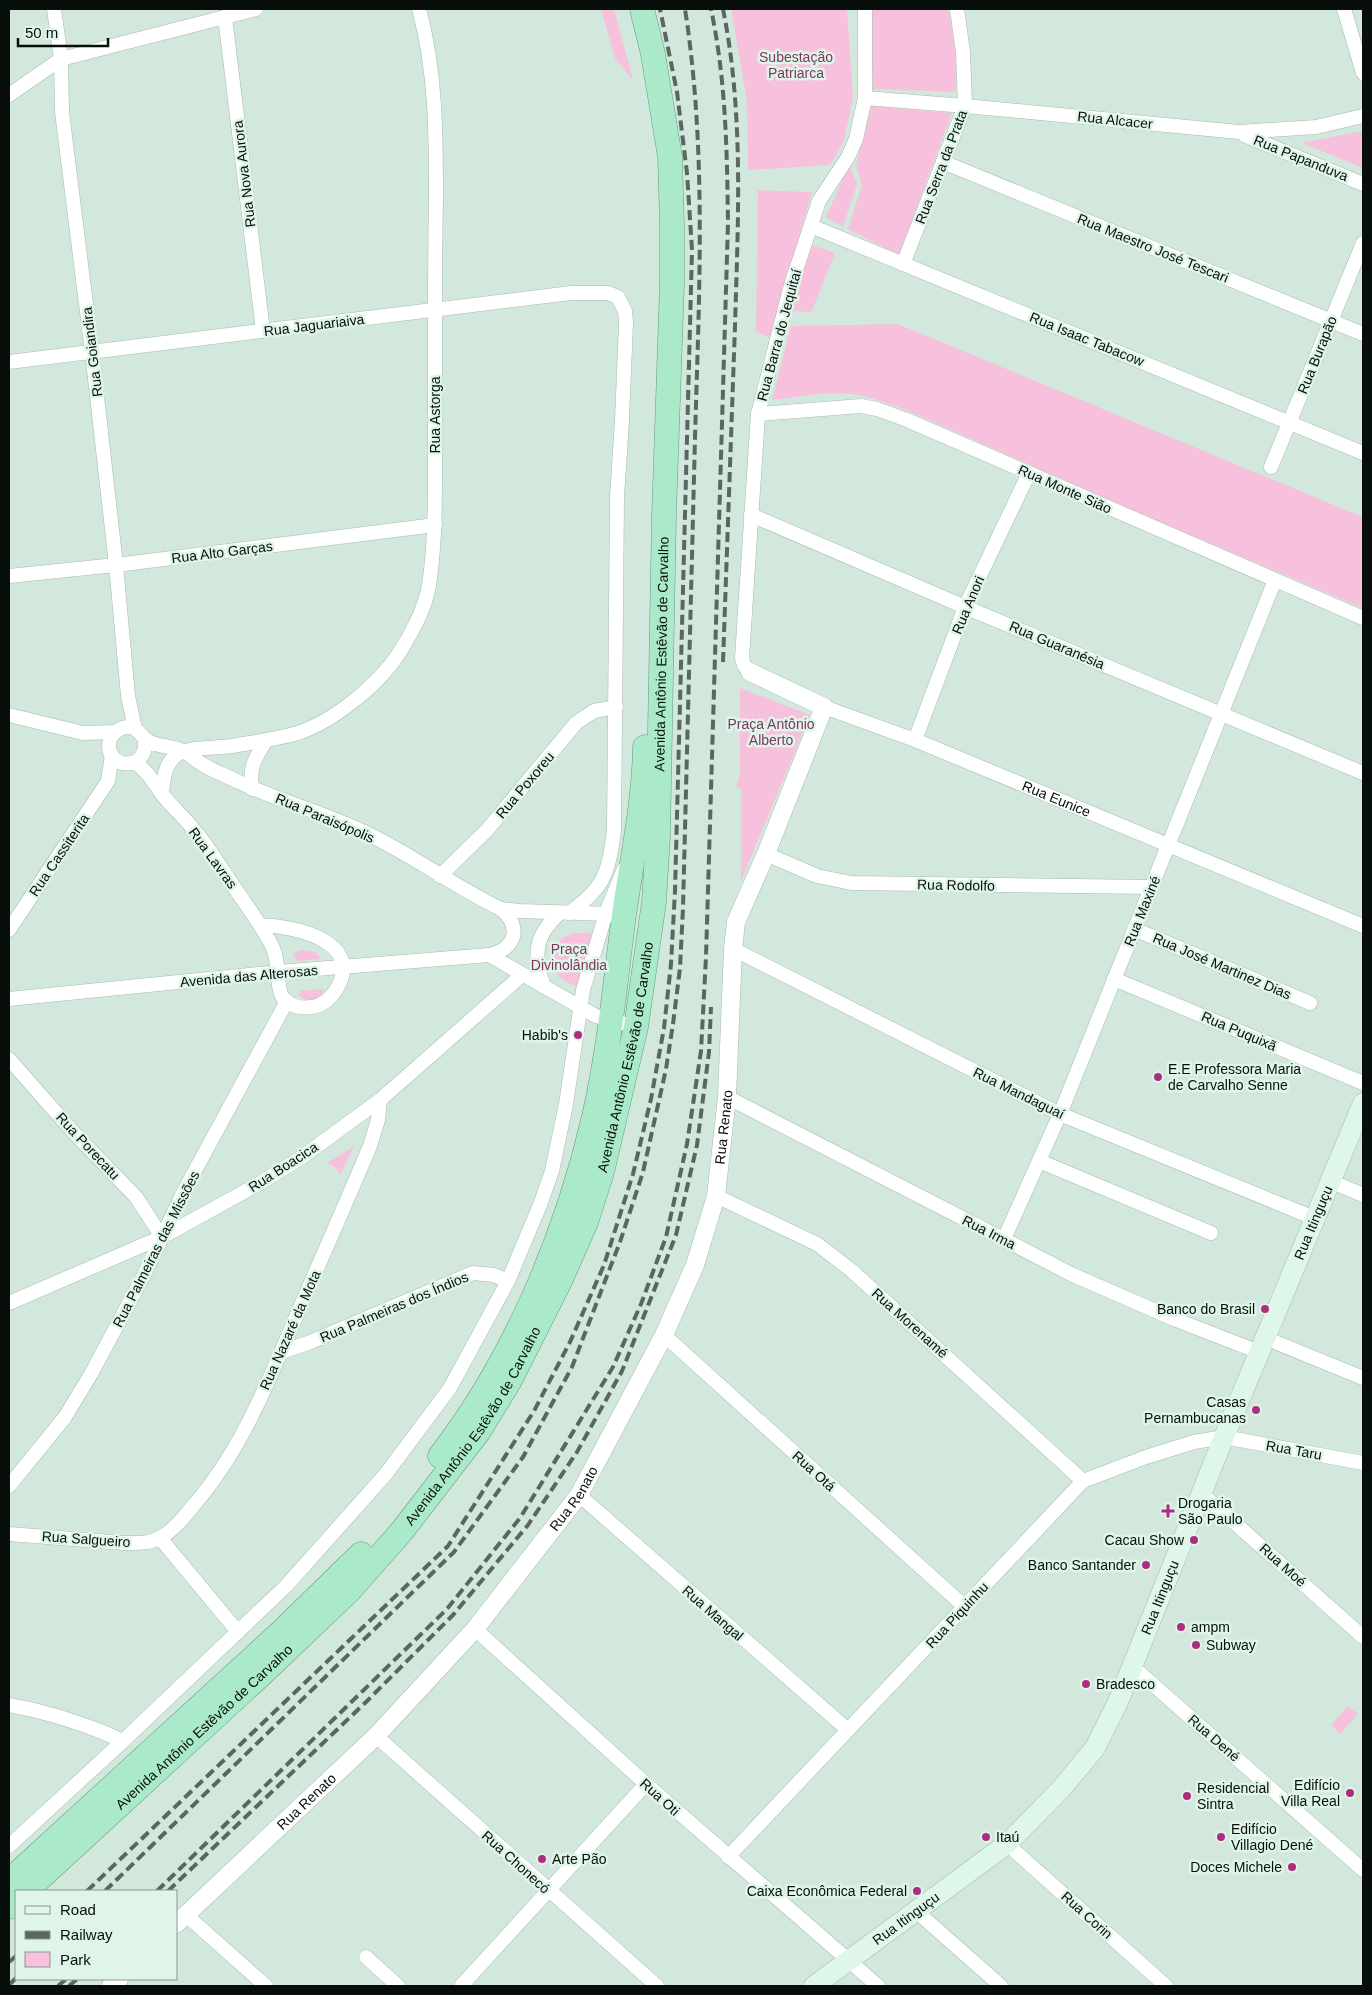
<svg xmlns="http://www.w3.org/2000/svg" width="1372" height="1995" font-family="Arial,sans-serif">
<rect width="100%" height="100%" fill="#d2e8dc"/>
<!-- green -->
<g fill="#f7c1dd">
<polygon points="601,9 614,9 633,80 615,58"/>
<polygon points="731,9 847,9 853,97 844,141 830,165 748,170 747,101"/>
<path d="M871 9H948C955 37 957 63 956 92L873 89Z"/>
<polygon points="871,106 952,113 899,255 848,229 862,185 856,166"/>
<polygon points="1363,131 1363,168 1302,143"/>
<polygon points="849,165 857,184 843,227 826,217"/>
<polygon points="758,190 812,192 770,338 756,332"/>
<polygon points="812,245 835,253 811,313 790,310"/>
<path d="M898 324 1363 517V608L1139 513 904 409C886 403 869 396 851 394 825 391 798 397 772 400L791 326Z"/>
<polygon points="740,688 810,715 741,881 741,789 736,787 740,775"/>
<path d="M593 933 578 987C571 984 562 980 557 974 546 961 553 941 569 935 576 932 585 933 593 933Z"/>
<polygon points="301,950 315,952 321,959 297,961 294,956 294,953"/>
<path d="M324 989C321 998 313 1001 304 1000L299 995 300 991Z"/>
<polygon points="354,1146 340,1175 336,1168 327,1163"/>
<polygon points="1348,1706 1358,1714 1340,1734 1331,1725"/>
</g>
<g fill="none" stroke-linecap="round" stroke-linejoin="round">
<!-- minor casing -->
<g stroke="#a7bbb0" stroke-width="15">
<g id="minor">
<polyline points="54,9 61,59 62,112 92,352 116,565 128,696 135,729"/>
<polyline points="1344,9 1363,73"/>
<polyline points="225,17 263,331"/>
<polyline points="9,95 61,59 256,9"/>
<polyline points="865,98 965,106 1239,132 1316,127 1363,116"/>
<polyline points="1244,135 1363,184"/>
<polyline points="943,162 1363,334"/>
<polyline points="811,226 1363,453"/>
<polyline points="903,264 965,106 963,52 957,9"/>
<path d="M9 362 571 293H608L618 297 625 311 626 323 622 420 617 497 614 831C608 874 605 887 569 913"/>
<polyline points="758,414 861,406 877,409 907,420 1363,618"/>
<polyline points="1271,467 1363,243"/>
<polyline points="751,515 965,607 1363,773"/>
<polyline points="9,576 116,565 435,525"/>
<polyline points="750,672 744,665 742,658 758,414 791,285 819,201 848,157 856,139 865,98 865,9"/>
<path id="s1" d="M824 707 915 740 1363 926"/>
<polyline points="9,715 83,733 116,732"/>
<polyline points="915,740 965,607 1029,473"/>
<path d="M135 763C148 771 153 782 162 794 172 807 185 818 195 831 209 847 220 867 232 884 246 905 262 925 273 948 280 964 276 986 282 996 289 1006 301 1009 312 1007 322 1006 331 998 336 990 366 941 294 926 260 925"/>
<path d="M252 789C249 766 255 759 266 740"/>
<path d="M162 794C163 778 166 756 185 751 197 747 219 748 232 746 254 742 277 739 298 733 334 721 381 683 401 650 413 630 425 609 429 585 435 546 435 506 435 466 435 423 435 380 435 337 435 291 435 245 436 198 436 134 436 71 419 9"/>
<polyline points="766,854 817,876 851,883 1151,887"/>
<polyline points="440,876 487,830 576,723 594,711 616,707"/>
<polyline points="501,909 520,911 612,914"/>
<polyline points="1134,929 1310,1003"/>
<polyline points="9,930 108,781 112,755"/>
<polyline points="733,949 1060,1114 1314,1218"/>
<polyline points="489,955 596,1016 636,1027"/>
<polyline points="1114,979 1363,1083"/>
<path d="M544 987C533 956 534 935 560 913"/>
<path d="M9 999 279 972 489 955C516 949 522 927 501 909 451 885 406 850 355 828 317 811 277 800 239 782 227 776 213 771 202 764 195 760 190 754 183 751 173 746 160 747 150 742 142 739 140 729 130 727 120 726 110 734 109 745 108 770 148 771 145 740"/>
<polyline points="9,1059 75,1134 136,1197 162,1237"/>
<polyline points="727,1097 1071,1274 1174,1319 1259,1352"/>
<polyline points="1039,1161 1211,1233"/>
<polyline points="1330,1181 1363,1195"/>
<polyline points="716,1196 817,1244 851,1270 1083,1481"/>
<polyline points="1004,1239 1060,1114 1275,580"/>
<polyline points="9,1303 162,1237 262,1182 302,1157 380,1100 522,975"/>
<polyline points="664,1335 965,1607"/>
<polyline points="1265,1338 1363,1378"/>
<polyline points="281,1352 308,1343 473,1273 494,1275 508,1281"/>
<polyline points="9,1486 65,1417 91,1374 144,1275 185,1189 287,1001"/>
<polyline points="1201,1493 1363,1637"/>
<polyline points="579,1495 848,1730"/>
<path d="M9 1534 124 1543C136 1543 150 1544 161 1537 174 1530 184 1517 193 1506 245 1447 274 1367 305 1296 327 1246 349 1196 370 1146L378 1120 380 1100"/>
<polyline points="160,1538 238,1632"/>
<polyline points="475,1629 646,1784 878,1986"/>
<polyline points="1132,1666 1363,1870"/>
<path d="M9 1705C48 1712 88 1725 123 1741"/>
<polyline points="376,1736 657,1986"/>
<polyline points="1007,1844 1166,1986"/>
<polyline points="9,1846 123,1741 286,1586 385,1475 450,1388 508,1281 540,1205 552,1171 566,1104 583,990 606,913 624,869"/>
<polyline points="728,1857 1083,1481 1146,1457 1194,1442 1224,1437 1363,1463"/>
<polyline points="917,1912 1001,1986"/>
<polyline points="186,1915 266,1986"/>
<polyline points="366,1957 398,1986"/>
<polyline points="461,1986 646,1784"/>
</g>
</g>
<!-- tertiary casing -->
<g stroke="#a7bbb0" stroke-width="19">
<g id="tertiary">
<path id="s2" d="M176 1924 376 1736 475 1629 579 1495 664 1335 695 1265 716 1196 727 1097 733 949 736 922 766 854 824 707 750 672"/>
<polyline points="111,1986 119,1979"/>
</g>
</g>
<!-- secondary casing -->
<g stroke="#a7bbb0" stroke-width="21">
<g id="secondary">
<path id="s3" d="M814 1986 1007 1844 1061 1789 1095 1748 1118 1702 1224 1437 1363 1103"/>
</g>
</g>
<!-- trunk casing -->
<g stroke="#649a7f" stroke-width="25">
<g id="trunk">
<path d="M440 1456C514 1360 565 1239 593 1121 609 1053 615 984 624 915 632 859 644 803 645 747"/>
<polyline points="9,1881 280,1633 361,1554"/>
<path id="s4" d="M26 1891 264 1672 349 1591 402 1531 479 1431 509 1382 561 1279 586 1222 602 1172 636 1027 654 902 658 836 664 515 672 284V225L670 157 653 54 642 9"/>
<polyline points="9,1907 16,1900"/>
</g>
</g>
<!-- minor -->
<use href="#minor" stroke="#fff" stroke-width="14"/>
<!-- tertiary -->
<use href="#tertiary" stroke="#fff" stroke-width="18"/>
<!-- secondary -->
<use href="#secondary" stroke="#dff7eb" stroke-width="20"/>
<!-- trunk -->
<use href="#trunk" stroke="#aaeaca" stroke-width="24"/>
<!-- rail -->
<g stroke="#5a675f" stroke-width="4" stroke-dasharray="10 5" stroke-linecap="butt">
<path d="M723 662C727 550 731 438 735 326 738 220 744 113 723 9"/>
<polyline points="87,1891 448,1546 534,1411 570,1342 604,1265 633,1174 651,1099 664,1028 671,964 675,891 692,250 687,173 677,92 660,9"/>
<path d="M105 1891 454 1552 523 1457 572 1367 620 1242 643 1172 666 1069 673 1024 680 968 683 908C687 751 691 595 695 438 699 295 707 150 685 9"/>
<path d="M157 1891 447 1609 520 1518 613 1367 641 1304 666 1237 687 1144 701 1051 706 957 728 223C727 151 726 80 711 9"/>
<polyline points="168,1891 366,1702 453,1615 528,1525 577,1452 622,1371 676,1235 697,1145 709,1052 711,1007"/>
<polyline points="9,1962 16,1956"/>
<polyline points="9,1985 16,1978"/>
<polyline points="58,1986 66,1979"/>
<polyline points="69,1986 77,1979"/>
</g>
</g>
<!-- markers -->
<g fill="#ac2f7f" stroke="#e0f5e9" stroke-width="2">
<circle cx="578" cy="1035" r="5"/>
<circle cx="1158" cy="1077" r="5"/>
<circle cx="1265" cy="1309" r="5"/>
<circle cx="1256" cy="1410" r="5"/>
<path d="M1165.5 1503.5h5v5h5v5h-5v5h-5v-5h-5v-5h5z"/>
<circle cx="1194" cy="1540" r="5"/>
<circle cx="1146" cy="1565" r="5"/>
<circle cx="1181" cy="1627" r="5"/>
<circle cx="1196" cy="1645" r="5"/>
<circle cx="1086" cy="1684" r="5"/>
<circle cx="1350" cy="1793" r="5"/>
<circle cx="1187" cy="1796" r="5"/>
<circle cx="986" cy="1837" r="5"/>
<circle cx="1221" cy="1837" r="5"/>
<circle cx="542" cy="1859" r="5"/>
<circle cx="1292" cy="1867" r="5"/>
<circle cx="917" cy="1891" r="5"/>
</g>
<g text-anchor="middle" stroke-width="5" stroke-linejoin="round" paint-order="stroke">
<!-- park labels -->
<g font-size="14" fill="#7f3761" stroke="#e0f5e9">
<text x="796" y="62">Subestação<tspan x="796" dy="16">Patriarca</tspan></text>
<text x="771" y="729">Praça Antônio<tspan x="771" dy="16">Alberto</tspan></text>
<text x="569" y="954">Praça<tspan x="569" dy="16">Divinolândia</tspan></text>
</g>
<!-- street labels -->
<g font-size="14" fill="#080f0b" stroke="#e0f5e9">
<text transform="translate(1115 120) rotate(6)" y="5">Rua Alcacer</text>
<text transform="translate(1301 158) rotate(22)" y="5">Rua Papanduva</text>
<text transform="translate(941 167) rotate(-69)" y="5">Rua Serra da Prata</text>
<text transform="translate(244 174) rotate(-97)" y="5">Rua Nova Aurora</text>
<text transform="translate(1153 248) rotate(22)" y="5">Rua Maestro José Tescari</text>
<text transform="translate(314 325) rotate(-7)" y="5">Rua Jaguariaiva</text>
<text transform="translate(779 335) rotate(-75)" y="5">Rua Barra do Jequitaí</text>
<text transform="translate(1087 339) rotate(22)" y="5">Rua Isaac Tabacow</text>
<text transform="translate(92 352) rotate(-97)" y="5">Rua Goiandira</text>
<text transform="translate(1317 355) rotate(-68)" y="5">Rua Burapão</text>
<text transform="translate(435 415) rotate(-90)" y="5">Rua Astorga</text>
<text transform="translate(1065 489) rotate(24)" y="5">Rua Monte Sião</text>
<text transform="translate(222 552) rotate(-7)" y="5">Rua Alto Garças</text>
<text transform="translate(968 605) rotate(-67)" y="5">Rua Anori</text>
<text transform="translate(1057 645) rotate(23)" y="5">Rua Guaranésia</text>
<text dy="5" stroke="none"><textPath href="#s4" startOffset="1458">Avenida Antônio Estêvão de Carvalho</textPath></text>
<text transform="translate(525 785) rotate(-50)" y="5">Rua Poxoreu</text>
<text dy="5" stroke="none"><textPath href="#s1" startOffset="250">Rua Eunice</textPath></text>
<text transform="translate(325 818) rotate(23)" y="5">Rua Paraisópolis</text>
<text transform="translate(59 855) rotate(-56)" y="5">Rua Cassiterita</text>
<text transform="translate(213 858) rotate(54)" y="5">Rua Lavras</text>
<text transform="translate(956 885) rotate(1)" y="5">Rua Rodolfo</text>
<text transform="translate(1142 911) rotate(-68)" y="5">Rua Maxiné</text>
<text transform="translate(1222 966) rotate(23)" y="5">Rua José Martinez Dias</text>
<text transform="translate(249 976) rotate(-5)" y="5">Avenida das Alterosas</text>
<text transform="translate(1239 1031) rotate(23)" y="5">Rua Puquixã</text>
<text dy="5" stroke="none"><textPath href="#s4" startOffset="1052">Avenida Antônio Estêvão de Carvalho</textPath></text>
<text transform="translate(1019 1093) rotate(26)" y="5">Rua Mandaguaí</text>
<text dy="5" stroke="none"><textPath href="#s2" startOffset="989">Rua Renato</textPath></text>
<text transform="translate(88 1146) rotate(47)" y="5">Rua Porecatu</text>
<text transform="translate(283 1167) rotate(-33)" y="5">Rua Boacica</text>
<text dy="5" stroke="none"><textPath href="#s3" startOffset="939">Rua Itinguçu</textPath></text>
<text transform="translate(989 1232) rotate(27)" y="5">Rua Irma</text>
<text transform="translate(156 1249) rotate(-63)" y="5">Rua Palmeiras das Missões</text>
<text transform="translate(394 1307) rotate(-23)" y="5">Rua Palmeiras dos Índios</text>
<text transform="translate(910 1323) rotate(42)" y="5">Rua Morenamé</text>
<text transform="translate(290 1330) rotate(-66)" y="5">Rua Nazaré da Mota</text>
<text dy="5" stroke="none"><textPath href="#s4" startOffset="648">Avenida Antônio Estêvão de Carvalho</textPath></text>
<text transform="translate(1294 1450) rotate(10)" y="5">Rua Taru</text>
<text transform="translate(814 1471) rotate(42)" y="5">Rua Otá</text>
<text dy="5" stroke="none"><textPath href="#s2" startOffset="584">Rua Renato</textPath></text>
<text transform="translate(86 1539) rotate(4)" y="5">Rua Salgueiro</text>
<text transform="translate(1283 1565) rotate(42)" y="5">Rua Moé</text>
<text dy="5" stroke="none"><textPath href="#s3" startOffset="534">Rua Itinguçu</textPath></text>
<text transform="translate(713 1613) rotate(41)" y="5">Rua Mangal</text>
<text transform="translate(957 1615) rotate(-47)" y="5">Rua Piquinhu</text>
<text dy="5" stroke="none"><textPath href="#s4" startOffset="242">Avenida Antônio Estêvão de Carvalho</textPath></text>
<text transform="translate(1214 1738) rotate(41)" y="5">Rua Dené</text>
<text transform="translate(660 1797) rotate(42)" y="5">Rua Oti</text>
<text dy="5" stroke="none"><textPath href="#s2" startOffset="179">Rua Renato</textPath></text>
<text transform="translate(516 1862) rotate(42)" y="5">Rua Chonecó</text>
<text transform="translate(1087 1915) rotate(42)" y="5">Rua Corin</text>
<text dy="5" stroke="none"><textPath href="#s3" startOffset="114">Rua Itinguçu</textPath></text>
</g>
<!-- poi labels -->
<g font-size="14" fill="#080f0b" stroke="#e0f5e9" text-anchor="start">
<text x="568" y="1040" text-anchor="end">Habib's</text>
<text x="1168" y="1074">E.E Professora Maria<tspan x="1168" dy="16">de Carvalho Senne</tspan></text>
<text x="1255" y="1314" text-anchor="end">Banco do Brasil</text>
<text x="1246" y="1407" text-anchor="end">Casas<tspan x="1246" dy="16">Pernambucanas</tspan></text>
<text x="1178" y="1508">Drogaria<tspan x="1178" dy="16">São Paulo</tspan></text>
<text x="1184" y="1545" text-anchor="end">Cacau Show</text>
<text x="1136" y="1570" text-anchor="end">Banco Santander</text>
<text x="1191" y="1632">ampm</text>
<text x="1206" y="1650">Subway</text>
<text x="1096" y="1689">Bradesco</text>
<text x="1340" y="1790" text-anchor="end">Edifício<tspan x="1340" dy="16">Villa Real</tspan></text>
<text x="1197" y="1793">Residencial<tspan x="1197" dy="16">Sintra</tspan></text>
<text x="1231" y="1834">Edifício<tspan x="1231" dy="16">Villagio Dené</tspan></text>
<text x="996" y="1842">Itaú</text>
<text x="552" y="1864">Arte Pão</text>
<text x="1282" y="1872" text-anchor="end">Doces Michele</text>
<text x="907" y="1896" text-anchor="end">Caixa Econômica Federal</text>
</g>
</g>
<!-- border -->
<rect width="1372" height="1995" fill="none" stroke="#080f0b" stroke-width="20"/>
<!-- legend -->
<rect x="15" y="1890" width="162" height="90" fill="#e0f5e9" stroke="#8a9990"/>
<rect x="25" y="1906" width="25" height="8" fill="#dff7eb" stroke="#8a9990"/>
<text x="60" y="1915" font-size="15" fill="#080f0b">Road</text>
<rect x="25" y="1931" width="25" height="8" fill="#5a675f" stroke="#8a9990"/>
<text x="60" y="1940" font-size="15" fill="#080f0b">Railway</text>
<rect x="25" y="1952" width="25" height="15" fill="#f7c1dd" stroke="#8a9990"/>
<text x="60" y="1965" font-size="15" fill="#080f0b">Park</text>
<!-- scale -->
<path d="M18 38v8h90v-8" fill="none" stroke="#080f0b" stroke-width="2.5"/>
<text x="25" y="38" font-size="15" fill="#080f0b" stroke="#e0f5e9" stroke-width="4" paint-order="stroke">50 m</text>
</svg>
